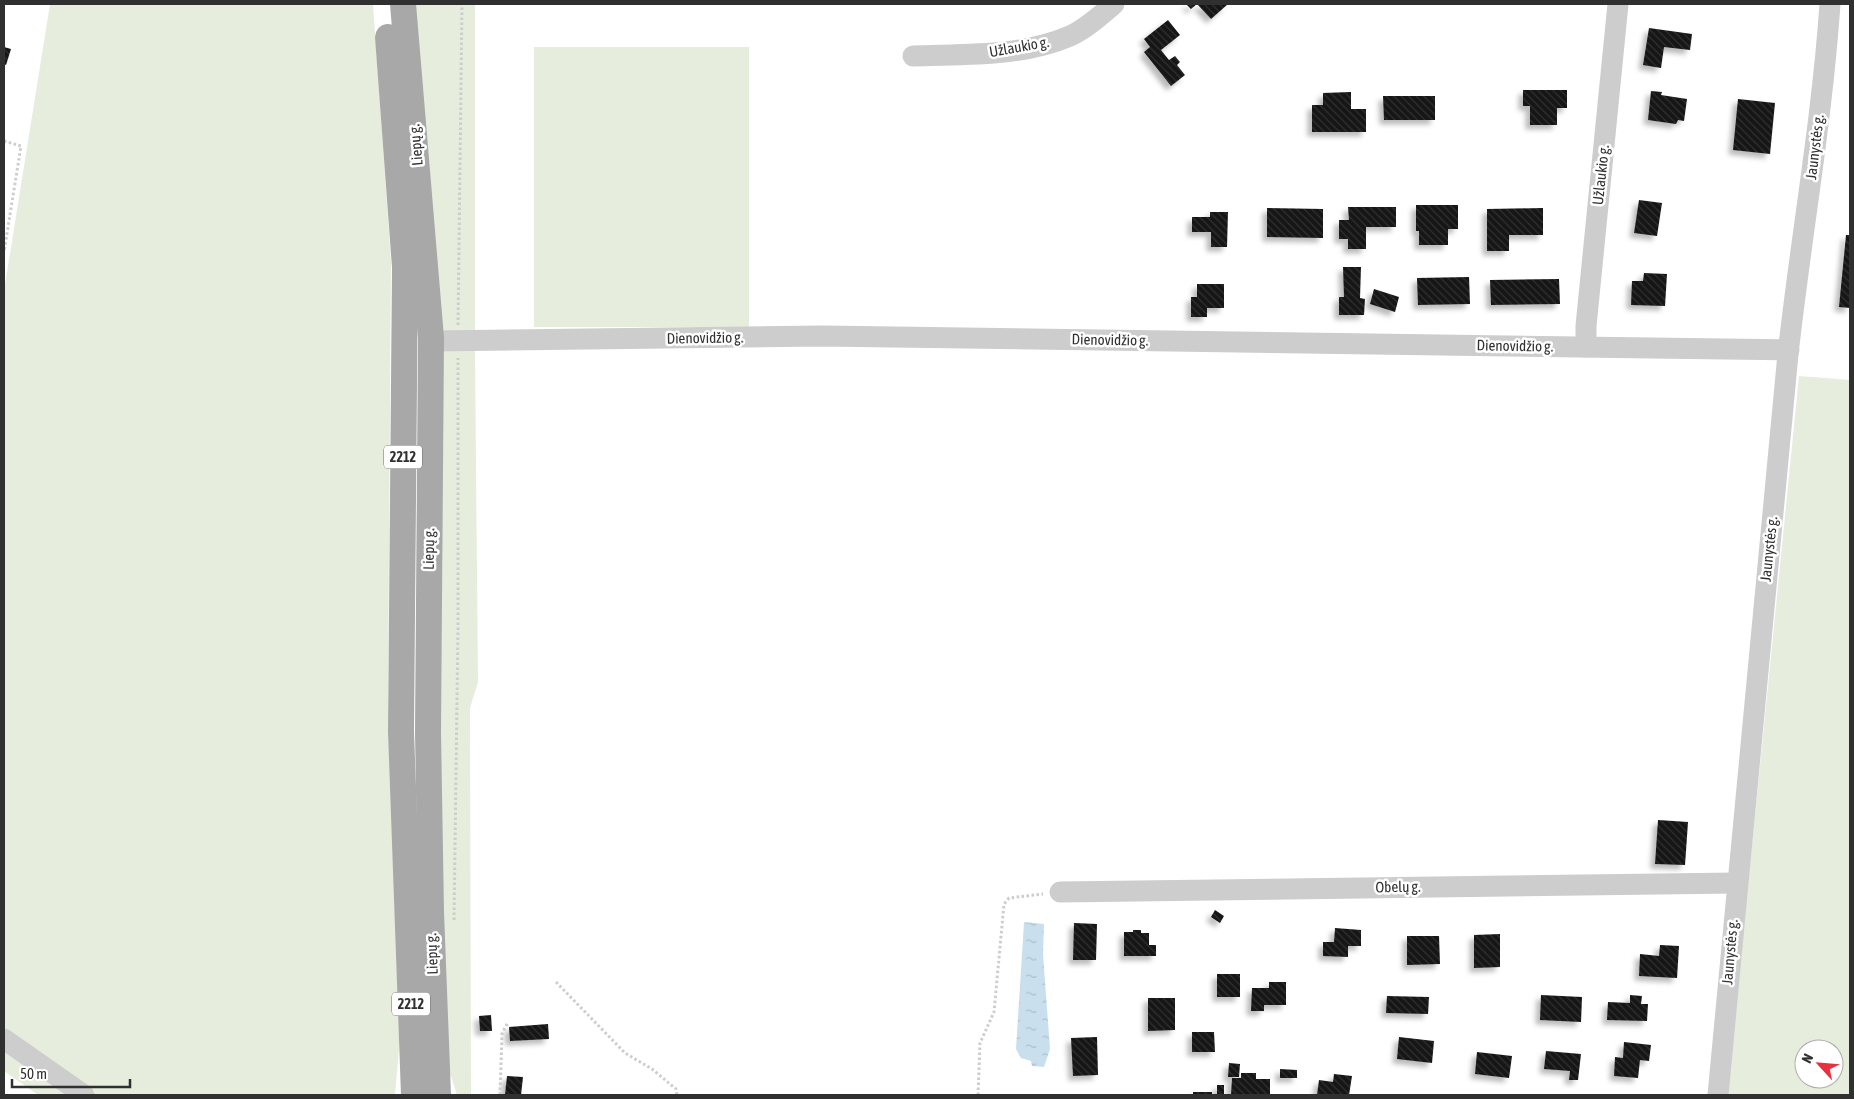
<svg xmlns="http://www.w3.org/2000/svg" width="1854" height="1099" font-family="'Asap Condensed',sans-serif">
<defs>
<pattern id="water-ripples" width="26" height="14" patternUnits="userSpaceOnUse" patternTransform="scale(1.25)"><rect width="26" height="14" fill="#c9dfed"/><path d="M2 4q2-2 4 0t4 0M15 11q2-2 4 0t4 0" fill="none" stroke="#adc0cc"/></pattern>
<pattern id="building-back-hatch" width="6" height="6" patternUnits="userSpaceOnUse" patternTransform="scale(1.25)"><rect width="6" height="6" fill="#171717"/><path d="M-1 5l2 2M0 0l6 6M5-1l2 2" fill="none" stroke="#303030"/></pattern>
<filter id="shadow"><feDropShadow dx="-4.5" dy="4.5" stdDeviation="2.5" flood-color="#0004"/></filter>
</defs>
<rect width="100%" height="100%" fill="#fff"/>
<!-- grass -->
<g fill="#e6eddd" fill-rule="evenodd">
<polygon points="50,4 373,4 391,261 388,694 400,1036 395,1095 96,1095 4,1030 4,291"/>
<polygon points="410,4 475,4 475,354 478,682 470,708 471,1095 457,1095 451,1076 446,1075"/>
<rect x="534" y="47" width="215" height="280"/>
<path d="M1799 376 1850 380V1095H1727ZM1804 1049H1834V1079H1804Z"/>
<polygon points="4,1050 69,1095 38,1095 4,1071"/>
</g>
<!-- water -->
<polygon fill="url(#water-ripples)" points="1024,922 1044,924 1043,954 1050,1049 1044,1067 1032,1066 1031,1061 1021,1058 1016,1049"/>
<!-- building -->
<g fill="url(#building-back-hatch)" filter="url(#shadow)">
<polygon points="1186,4 1228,4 1211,19 1197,4 1191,9"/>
<polygon points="1168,20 1180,35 1161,50 1169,60 1175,56 1180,62 1177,65 1185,75 1171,86 1144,52 1150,47 1144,39"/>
<polygon points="1649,28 1692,34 1690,50 1664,47 1661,68 1643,65"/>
<polygon points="4,47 11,49 6,65 4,64"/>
<polygon points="1523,90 1567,90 1567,108 1557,108 1557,125 1530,125 1530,106 1523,106"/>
<polygon points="1651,91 1662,92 1661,95 1687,99 1684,121 1678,120 1676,124 1648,120"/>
<polygon points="1351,92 1351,109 1366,109 1366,132 1312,132 1312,105 1323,105 1323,93"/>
<polygon points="1383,96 1435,96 1435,120 1384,120"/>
<polygon points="1738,99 1775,103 1770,154 1733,150"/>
<polygon points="1639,200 1662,203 1657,236 1634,233"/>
<polygon points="1416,205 1458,205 1458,229 1448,229 1448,245 1419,245 1419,231 1416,231"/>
<polygon points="1348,207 1396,207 1396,227 1366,227 1366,249 1348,249 1348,239 1339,239 1339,220 1349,220"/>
<polygon points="1267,208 1323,209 1323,238 1267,237"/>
<polygon points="1543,208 1543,235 1509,235 1509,251 1487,251 1487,209"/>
<polygon points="1210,212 1228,212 1227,247 1211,247 1211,232 1192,232 1192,217 1210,217"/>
<polygon points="1846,235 1850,235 1850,308 1839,307"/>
<polygon points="1343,267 1361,267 1360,298 1365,299 1364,315 1339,315 1339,297 1344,297"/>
<polygon points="1644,273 1667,274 1665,306 1631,305 1632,281 1643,281"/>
<polygon points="1469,277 1470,304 1418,305 1417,278"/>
<polygon points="1559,279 1560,304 1491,305 1490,280"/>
<polygon points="1197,284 1224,284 1224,308 1207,308 1207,317 1191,317 1191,297 1197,297"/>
<polygon points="1374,289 1399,297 1395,312 1370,304"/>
<polygon points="1658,820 1688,822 1685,865 1655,864"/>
<polygon points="1215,910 1224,916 1220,923 1211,917"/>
<polygon points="1074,923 1097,924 1096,960 1073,960"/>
<polygon points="1335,928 1361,930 1361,946 1348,946 1348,957 1323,956 1323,942 1334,942"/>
<polygon points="1133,930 1141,930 1141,933 1149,933 1149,945 1156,945 1156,956 1124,956 1124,932 1133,932"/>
<polygon points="1500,934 1500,967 1474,968 1474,935"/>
<polygon points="1407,936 1439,936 1440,964 1407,965"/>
<polygon points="1660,945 1679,946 1677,978 1639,976 1640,954 1659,956"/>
<rect x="1217" y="974" width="23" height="23"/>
<polygon points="1269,982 1286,982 1286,1005 1264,1005 1264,1011 1251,1011 1252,988 1269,988"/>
<polygon points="1541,995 1582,997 1581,1022 1540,1020"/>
<polygon points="1630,995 1642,996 1641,1004 1648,1004 1647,1021 1607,1020 1608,1002 1630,1003"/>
<polygon points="1387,996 1429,997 1428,1014 1386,1013"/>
<polygon points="1148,998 1175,998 1175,1030 1148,1031"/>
<polygon points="491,1015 492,1031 480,1031 479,1016"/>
<polygon points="548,1024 549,1039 510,1041 509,1027"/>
<polygon points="1192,1032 1214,1032 1215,1052 1192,1052"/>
<polygon points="1097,1037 1098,1075 1073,1076 1071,1038"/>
<polygon points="1399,1037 1434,1041 1432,1063 1397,1059"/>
<polygon points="1624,1042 1651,1045 1649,1061 1640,1060 1638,1078 1614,1076 1615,1057 1623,1058"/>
<polygon points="1546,1051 1581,1054 1578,1080 1569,1080 1570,1071 1544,1069"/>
<polygon points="1477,1052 1512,1056 1509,1078 1475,1074"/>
<polygon points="1229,1063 1240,1064 1239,1077 1228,1077"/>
<polygon points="1280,1069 1297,1070 1297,1078 1280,1078"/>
<polygon points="1241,1073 1256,1073 1256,1079 1270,1079 1270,1095 1231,1095 1232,1078 1241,1078"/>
<polygon points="1334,1074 1352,1076 1349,1095 1317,1095 1319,1080 1333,1082"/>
<polygon points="507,1076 523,1077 521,1095 505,1095"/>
<rect x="1217" y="1085" width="7" height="10"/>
<rect x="1193" y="1092" width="19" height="3"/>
</g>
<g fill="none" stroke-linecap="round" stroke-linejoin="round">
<!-- path -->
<g stroke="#cdcdcd" stroke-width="3" stroke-dasharray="2.5 2.5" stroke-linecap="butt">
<polyline points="4,141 21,146 4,252"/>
<polyline points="458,325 462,4"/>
<polyline points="454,920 458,627 458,358"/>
<polyline points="556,982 625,1053 652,1069 676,1089 677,1095"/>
<polyline points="500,1095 502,1034 508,1022"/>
<polyline points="978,1095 980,1043 994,1012 1004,904 1009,898 1043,894"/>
</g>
<!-- minor -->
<g stroke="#cdcdcd" stroke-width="21">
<path d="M913 56C965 54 1021 57 1070 36 1086 29 1101 15 1114 4"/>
<polyline points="431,341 822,336 1789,350"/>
<polyline points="1586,347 1586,326 1618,4"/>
<polyline points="1060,892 1736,883"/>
<polyline points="4,1039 84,1095"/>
<path d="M1718 1095C1740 848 1763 601 1788 354 1801 237 1822 121 1830 4"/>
</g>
<!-- major -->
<g stroke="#a8a8a8" stroke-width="26">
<polyline points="403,4 431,338 428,732 431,912 438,1095"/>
<polyline points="388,37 405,267 401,731 414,1095"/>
</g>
</g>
<g text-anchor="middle" stroke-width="5" stroke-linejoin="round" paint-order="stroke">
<!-- shield labels -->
<g fill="#fff" stroke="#6e6e6e" stroke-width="1">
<rect x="384" y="445.5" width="38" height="23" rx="4"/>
<rect x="392" y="992.5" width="38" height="23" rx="4"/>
</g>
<g font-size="14" font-weight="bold" fill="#303030">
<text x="403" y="462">2212</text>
<text x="411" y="1009">2212</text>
</g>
<!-- street labels -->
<g font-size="15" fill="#303030" stroke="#fff">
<text transform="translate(1019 47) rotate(-10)" y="5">Užlaukio g.</text>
<text transform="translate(416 145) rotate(-95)" y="5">Liepų g.</text>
<text transform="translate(1815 147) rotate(-83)" y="5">Jaunystės g.</text>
<text transform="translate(1601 175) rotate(-84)" y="5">Užlaukio g.</text>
<text transform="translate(705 338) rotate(-1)" y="5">Dienovidžio g.</text>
<text transform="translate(1110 340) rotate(1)" y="5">Dienovidžio g.</text>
<text transform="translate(1515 346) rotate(1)" y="5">Dienovidžio g.</text>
<text transform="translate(429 549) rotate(-89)" y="5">Liepų g.</text>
<text transform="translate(1769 549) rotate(-84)" y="5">Jaunystės g.</text>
<text transform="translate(1398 887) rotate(-1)" y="5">Obelų g.</text>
<text transform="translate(1730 952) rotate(-85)" y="5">Jaunystės g.</text>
<text transform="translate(432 954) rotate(-92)" y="5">Liepų g.</text>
</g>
</g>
<!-- border -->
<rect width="1854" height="1099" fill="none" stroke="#303030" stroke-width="10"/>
<!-- north arrow -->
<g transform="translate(1819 1064) rotate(296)"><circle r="24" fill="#ffffff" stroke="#acacac"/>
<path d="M0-4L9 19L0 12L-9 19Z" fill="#e8303e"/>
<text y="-8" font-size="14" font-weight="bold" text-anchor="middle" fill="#303030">N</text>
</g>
<!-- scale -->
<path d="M12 1079v8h118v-8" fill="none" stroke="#303030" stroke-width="2.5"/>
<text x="20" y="1079" font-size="15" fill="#303030" stroke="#ffffff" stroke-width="4" paint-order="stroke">50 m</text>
</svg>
